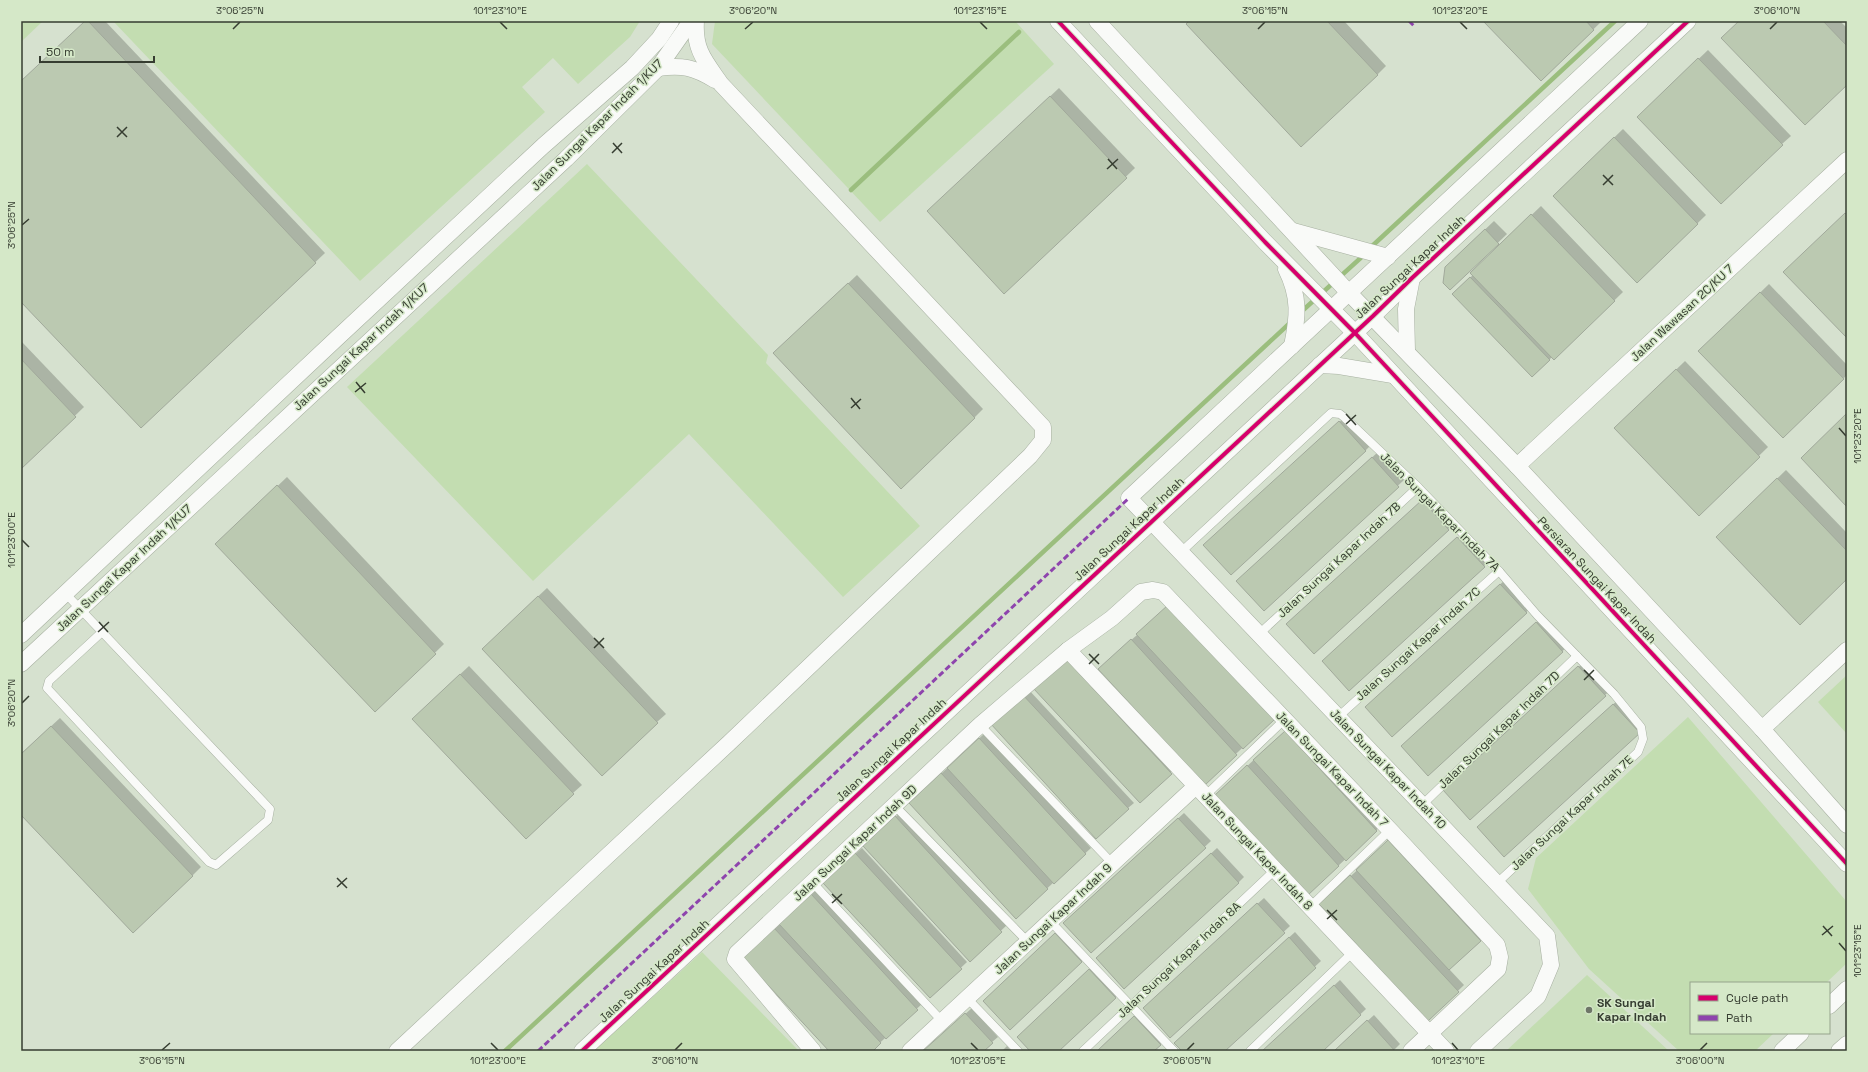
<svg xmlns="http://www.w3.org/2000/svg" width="1868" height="1072" font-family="'Space Grotesk',sans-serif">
<rect width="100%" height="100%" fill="#d6e1cf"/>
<!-- green -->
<g fill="#c3ddb1">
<polygon points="21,21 43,21 21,42"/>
<polygon points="113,21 640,21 630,37 578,84 553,58 522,87 545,112 360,281"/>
<polygon points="715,21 1015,21 1054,64 880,222 712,44"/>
<polygon points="587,164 768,355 766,363 920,526 843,597 689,434 533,581 347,387"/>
<polygon points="1847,675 1847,734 1818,702"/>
<polygon points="1688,717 1847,902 1847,963 1826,983 1691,983 1691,1033 1774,1033 1755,1051 1679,1051 1589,969 1528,889 1536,858"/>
<polygon points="702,952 799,1051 594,1051"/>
<polygon points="1587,975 1669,1051 1506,1051"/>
</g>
<!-- shadow -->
<g fill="#0003">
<polygon points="86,21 105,21 325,253 141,427 21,300 21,82"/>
<polygon points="1190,21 1344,21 1386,66 1377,75"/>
<polygon points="1485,21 1602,21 1541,80"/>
<polygon points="1740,21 1840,21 1847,28 1847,84"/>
<polygon points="1708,50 1791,136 1782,144 1647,108"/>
<polygon points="1059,88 1135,168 1005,292 937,203"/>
<polygon points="1623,129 1706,215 1637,282 1563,187"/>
<polygon points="1541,206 1623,292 1554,359 1552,357 1533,376 1453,294 1473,275 1480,264"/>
<polygon points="1494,221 1507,234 1450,289 1455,258"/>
<polygon points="857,275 983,409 974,418 783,345"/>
<polygon points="1769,284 1847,365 1847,375 1783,437 1700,351"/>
<polygon points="21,341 84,407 21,468"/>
<polygon points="1685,361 1768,447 1699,514 1616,428"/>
<polygon points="1345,417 1371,445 1365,451 1210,540"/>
<polygon points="1378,452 1404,480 1264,609 1243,575"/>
<polygon points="1786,470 1847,533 1847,578 1717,537"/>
<polygon points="287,477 444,644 375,711 226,535"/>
<polygon points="1428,495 1454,524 1448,529 1293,619"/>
<polygon points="1464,532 1490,561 1484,566 1329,656"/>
<polygon points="1506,579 1532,607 1392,736 1372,702"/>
<polygon points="547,588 666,714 657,722 492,640"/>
<polygon points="1542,617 1568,646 1428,775 1408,741"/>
<polygon points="1137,635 1273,719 1205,783 1105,663"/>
<polygon points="1071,653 1176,767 1140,802"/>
<polygon points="1585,661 1611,690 1605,695 1450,785"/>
<polygon points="469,666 582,785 573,793 422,710"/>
<polygon points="1028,689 1134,803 1128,808 991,723"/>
<polygon points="1619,699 1645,727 1484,822"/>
<polygon points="60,718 201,867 192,876 21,813 21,754"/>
<polygon points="1291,726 1382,825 1308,894 1222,789"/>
<polygon points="985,733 1091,848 1016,917 916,797"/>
<polygon points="902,811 1007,925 970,960 870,840"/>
<polygon points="1184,813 1211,841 1091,952 1070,917"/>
<polygon points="1394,836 1486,934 1449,969 1464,985 1428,1020 1326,899"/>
<polygon points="862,848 967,962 930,997 830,877"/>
<polygon points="1217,848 1244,877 1238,883 1103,953"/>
<polygon points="817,889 923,1003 871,1051 830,1051 744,957"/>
<polygon points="1264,898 1290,926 1170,1037 1150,1002"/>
<polygon points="1061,928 1087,956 1010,1028 990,995"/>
<polygon points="1295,932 1321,961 1224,1051 1183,1051 1181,1037"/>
<polygon points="1095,964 1121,992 1058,1051 1031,1051 1024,1031"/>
<polygon points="1340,980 1366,1009 1321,1051 1263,1051"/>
<polygon points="972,1008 998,1037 992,1042 983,1051 924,1051"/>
<polygon points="1140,1011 1166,1039 1153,1051 1098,1051"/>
<polygon points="1374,1015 1400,1044 1393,1051 1335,1051"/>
<polygon points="1007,1046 1011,1051 1002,1051"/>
</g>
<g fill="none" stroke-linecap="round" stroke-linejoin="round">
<!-- stream -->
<g stroke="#9bbe7e" stroke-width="4.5">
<polyline points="851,190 1019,32"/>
<polyline points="1370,248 1615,21"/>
<polyline points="1301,312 1365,254"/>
<polyline points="505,1051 1291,322"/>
</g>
</g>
<!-- building -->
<g fill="#bbc9b1" stroke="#a1a99b">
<polygon points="85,21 88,21 316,263 141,428 21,302 21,81"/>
<polygon points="1189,21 1327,21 1378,75 1301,147 1186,24"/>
<polygon points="1483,21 1586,21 1594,30 1541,81"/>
<polygon points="1739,21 1823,21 1847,46 1847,85 1805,125 1721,38"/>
<polygon points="1698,58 1783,145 1721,204 1637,117"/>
<polygon points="1050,96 1127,178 1004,294 927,211"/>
<polygon points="1614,137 1698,224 1637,283 1553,196"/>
<polygon points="1845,213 1847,215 1847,338 1783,272"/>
<polygon points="1531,214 1615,301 1554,360 1470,273"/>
<polygon points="1485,229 1499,244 1450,290 1443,283 1445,267"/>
<polygon points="1470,277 1550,360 1532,377 1452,294"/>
<polygon points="848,283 975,418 901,489 773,353"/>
<polygon points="1760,292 1844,379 1783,438 1698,351"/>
<polygon points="21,359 76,417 21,469"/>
<polygon points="1676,369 1760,457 1699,516 1614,428"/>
<polygon points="1847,413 1847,507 1801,458"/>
<polygon points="1339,421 1366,451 1231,575 1203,545"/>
<polygon points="1372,457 1399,487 1264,611 1236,581"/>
<polygon points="1777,478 1847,551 1847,579 1800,625 1716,537"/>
<polygon points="277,485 436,654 375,712 215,544"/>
<polygon points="1422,500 1449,530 1314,654 1286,624"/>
<polygon points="1457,537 1485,567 1349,691 1322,661"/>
<polygon points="1500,584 1527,613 1392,737 1365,707"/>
<polygon points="538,596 658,723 602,776 482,649"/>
<polygon points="1168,605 1274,720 1243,749 1136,634"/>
<polygon points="1536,622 1563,652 1428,776 1401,746"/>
<polygon points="1131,639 1237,755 1205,785 1098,669"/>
<polygon points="1065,658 1172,774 1140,803 1033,688"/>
<polygon points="1578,666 1606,696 1470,820 1443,790"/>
<polygon points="460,674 574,794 526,839 412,719"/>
<polygon points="1022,694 1129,809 1096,839 990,723"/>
<polygon points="1613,704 1640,733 1504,857 1477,827"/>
<polygon points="51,726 193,876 133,933 21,815 21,754"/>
<polygon points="1285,731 1377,831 1346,861 1253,760"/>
<polygon points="979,738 1086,854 1054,884 947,768"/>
<polygon points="1247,765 1339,866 1308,895 1215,795"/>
<polygon points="941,773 1048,889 1016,919 909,803"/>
<polygon points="895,816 1002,932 970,962 863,846"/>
<polygon points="1178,818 1206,848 1091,953 1063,923"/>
<polygon points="1388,840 1481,941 1449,970 1356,870"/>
<polygon points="855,853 962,969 930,998 823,883"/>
<polygon points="1211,853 1239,883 1124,989 1096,958"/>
<polygon points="1350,875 1459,992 1428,1021 1319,904"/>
<polygon points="811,894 918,1010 886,1039 779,924"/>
<polygon points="1257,903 1285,933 1170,1038 1143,1008"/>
<polygon points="774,928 881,1043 873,1051 829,1051 742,957"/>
<polygon points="1055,933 1082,962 1010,1030 983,1001"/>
<polygon points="1289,937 1316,968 1225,1051 1182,1051 1174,1043"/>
<polygon points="1089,969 1116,998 1059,1051 1030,1051 1017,1037"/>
<polygon points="1334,985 1361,1015 1323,1051 1262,1051"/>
<polygon points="965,1013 993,1043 984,1051 923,1051"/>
<polygon points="1134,1016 1161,1045 1154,1051 1097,1051"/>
<polygon points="1367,1020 1395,1051 1334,1051"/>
</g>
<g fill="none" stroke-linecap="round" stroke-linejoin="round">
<!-- lane casing -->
<g stroke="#a7b0a1" stroke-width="9">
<g id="lane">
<polyline points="1181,552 1331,413 1340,414 1345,418 1418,487 1499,571 1537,615 1614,694 1641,727 1643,739 1638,752 1496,884"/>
<polyline points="66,594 270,809 268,820 216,865 209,862 47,688 49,681 102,632"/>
<polyline points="1259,634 1418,487"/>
<polyline points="1338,717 1499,571"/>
<polyline points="980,725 1113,864"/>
<polyline points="1205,796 1284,720"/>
<polyline points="1422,805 1577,656"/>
<polyline points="895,806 1028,942"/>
<polyline points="812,882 942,1021"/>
<polyline points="1310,907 1390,830"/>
<polyline points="1050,921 1174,1051"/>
<polyline points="967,998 1018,1051"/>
<polyline points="1083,1051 1275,870"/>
<polyline points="1250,1051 1353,952"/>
</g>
</g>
<!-- street casing -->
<g stroke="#a7b0a1" stroke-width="17">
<g id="street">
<polyline points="1058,21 1265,242 1355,333 1847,864"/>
<polyline points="1097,21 1349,293 1517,466 1762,729 1847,825"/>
<path d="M658 68C683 65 693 67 715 80"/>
<polyline points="1293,231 1388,257"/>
<path d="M1286 269C1300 297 1298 317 1292 346"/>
<polyline points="1407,351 1406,309 1412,278"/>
<polyline points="1320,365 1339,366 1393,375"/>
<polyline points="1517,466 1847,160"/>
<polyline points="21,635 335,340 543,146 632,68 659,39 671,21"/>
<polyline points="1068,650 1446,1051"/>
<polyline points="21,664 566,159 658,68 691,21"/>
<polyline points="1762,729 1847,650"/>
<polyline points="1829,1006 1847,989"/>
<path d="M397 1051 729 743 1030 456 1043 440V427L721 84C705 61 694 50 696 21"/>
<polyline points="582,1051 1373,316 1412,278 1688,21"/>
<polyline points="813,1051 735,959 737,953 980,725 1068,650 1112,618 1141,592 1153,590 1163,592 1390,830 1497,945 1500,957 1498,969 1411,1051"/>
<polyline points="910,1051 1196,786"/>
<polyline points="1478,1051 1538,996 1551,965 1547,936 1129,498 1640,21"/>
<polyline points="1782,1051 1801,1033"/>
<polyline points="1839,1051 1847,1044"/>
</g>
</g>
<!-- lane -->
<use href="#lane" stroke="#f9faf8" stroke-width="8"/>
<!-- street -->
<use href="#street" stroke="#f9faf8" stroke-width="16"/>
<!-- quiet -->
<g stroke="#8e44ad" stroke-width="3" stroke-dasharray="6 3" stroke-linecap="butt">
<polyline points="1409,21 1415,27"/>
<polyline points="538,1051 1129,498"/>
</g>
<!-- cycleway casing -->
<g stroke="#d5e8c8" stroke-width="6">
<g id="cycleway">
<polyline points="1058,21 1265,242 1355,333 1847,864"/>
<polyline points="582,1051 1373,316 1412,278 1688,21"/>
</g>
</g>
<!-- cycleway -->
<use href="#cycleway" stroke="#d6006c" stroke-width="4"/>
</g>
<!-- ticks -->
<path fill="none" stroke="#363d31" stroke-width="1.5" d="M500 22 507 29M980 22 987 29M1460 22 1467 29M233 29 240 22M745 29 753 22M1258 29 1265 22M1770 29 1777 22M117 127 127 137M117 137 127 127M613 143 622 153M612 153 622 143M1108 159 1117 169M1107 169 1118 159M1603 175 1613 185M1603 185 1613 175M22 225 29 219M356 382 365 393M355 392 366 383M851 398 860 409M851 408 861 399M1346 414 1356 425M1346 424 1356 415M1839 428 1846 436M22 540 29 547M99 622 108 632M98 632 109 622M594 638 604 648M594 648 604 638M1089 654 1099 664M1089 664 1099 654M1584 670 1594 680M1584 680 1594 670M22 703 29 696M337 878 347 888M337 887 347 878M832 894 842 904M832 903 842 894M1327 910 1337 920M1327 919 1337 910M1823 926 1832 936M1822 935 1833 926M1839 943 1846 951M491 1043 498 1050M971 1043 978 1050M1452 1043 1458 1050M162 1050 170 1043M675 1050 682 1043M1187 1050 1194 1043M1700 1050 1707 1043"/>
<!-- markers -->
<circle fill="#6e7668" stroke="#d5e8c8" stroke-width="1.5" cx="1589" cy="1010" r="4"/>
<g text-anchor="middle" stroke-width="3" stroke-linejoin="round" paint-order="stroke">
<!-- street labels -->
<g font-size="12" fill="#363d31" stroke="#d5e8c8">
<text transform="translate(597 125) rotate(-45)" y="4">Jalan Sungai Kapar Indah 1/KU7</text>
<text transform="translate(1410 267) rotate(-43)" y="4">Jalan Sungai Kapar Indah</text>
<text transform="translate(1682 313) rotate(-43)" y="4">Jalan Wawasan 2C/KU 7</text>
<text transform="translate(361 347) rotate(-43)" y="4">Jalan Sungai Kapar Indah 1/KU7</text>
<text transform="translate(1440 512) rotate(45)" y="4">Jalan Sungai Kapar Indah 7A</text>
<text transform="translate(1129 529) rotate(-43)" y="4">Jalan Sungai Kapar Indah</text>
<text transform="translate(1339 560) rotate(-43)" y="4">Jalan Sungai Kapar Indah 7B</text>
<text transform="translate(124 568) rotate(-43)" y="4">Jalan Sungai Kapar Indah 1/KU7</text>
<text transform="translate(1597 580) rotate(47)" y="4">Persiaran Sungai Kapar Indah</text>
<text transform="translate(1418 644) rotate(-42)" y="4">Jalan Sungai Kapar Indah 7C</text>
<text transform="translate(1499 730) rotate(-44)" y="4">Jalan Sungai Kapar Indah 7D</text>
<text transform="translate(891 750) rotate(-43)" y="4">Jalan Sungai Kapar Indah</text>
<text transform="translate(1332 769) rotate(46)" y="4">Jalan Sungai Kapar Indah 7</text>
<text transform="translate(1388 769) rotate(46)" y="4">Jalan Sungai Kapar Indah 10</text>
<text transform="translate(1572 813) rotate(-43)" y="4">Jalan Sungai Kapar Indah 7E</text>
<text transform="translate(855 843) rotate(-43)" y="4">Jalan Sungai Kapar Indah 9D</text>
<text transform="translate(1257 851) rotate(47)" y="4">Jalan Sungai Kapar Indah 8</text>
<text transform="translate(1053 919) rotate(-43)" y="4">Jalan Sungai Kapar Indah 9</text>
<text transform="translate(1179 960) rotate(-43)" y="4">Jalan Sungai Kapar Indah 8A</text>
<text transform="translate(654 971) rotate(-43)" y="4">Jalan Sungai Kapar Indah</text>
</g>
<!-- poi labels -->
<g font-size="12" font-weight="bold" fill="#363d31" stroke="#d5e8c8" text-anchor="start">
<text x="1597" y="1007">SK Sungai<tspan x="1597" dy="14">Kapar Indah</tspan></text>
</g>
</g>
<!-- border -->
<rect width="1868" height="1072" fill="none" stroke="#d5e8c8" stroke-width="44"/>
<!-- legend -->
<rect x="1690" y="982" width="140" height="52" fill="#d5e8c8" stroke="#95a48c"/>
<rect x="1698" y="995" width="20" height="6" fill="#d6006c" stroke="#95a48c"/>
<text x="1726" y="1002" font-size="12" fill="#363d31">Cycle path</text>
<rect x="1698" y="1015" width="20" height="6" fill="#8e44ad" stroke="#95a48c"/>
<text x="1726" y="1022" font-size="12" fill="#363d31">Path</text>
<!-- scale -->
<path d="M40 56v6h114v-6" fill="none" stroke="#363d31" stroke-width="2"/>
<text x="46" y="56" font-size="12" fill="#363d31" stroke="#d5e8c8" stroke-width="3" paint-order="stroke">50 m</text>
<rect x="22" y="22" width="1824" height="1028" fill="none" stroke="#363d31" stroke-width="1.5"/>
<g font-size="10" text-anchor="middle" fill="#363d31">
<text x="240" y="14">3°06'25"N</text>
<text x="500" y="14">101°23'10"E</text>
<text x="753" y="14">3°06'20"N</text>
<text x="980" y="14">101°23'15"E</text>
<text x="1265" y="14">3°06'15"N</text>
<text x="1460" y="14">101°23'20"E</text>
<text x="1777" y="14">3°06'10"N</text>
<text transform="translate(11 225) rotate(-90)" y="4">3°06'25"N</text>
<text transform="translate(1857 436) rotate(-90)" y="4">101°23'20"E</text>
<text transform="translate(11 540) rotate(-90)" y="4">101°23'00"E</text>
<text transform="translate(11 703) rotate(-90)" y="4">3°06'20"N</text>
<text transform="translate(1857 951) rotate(-90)" y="4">101°23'15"E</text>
<text x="162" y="1064">3°06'15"N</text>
<text x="498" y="1064">101°23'00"E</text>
<text x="675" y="1064">3°06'10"N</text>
<text x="978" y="1064">101°23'05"E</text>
<text x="1187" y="1064">3°06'05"N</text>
<text x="1458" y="1064">101°23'10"E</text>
<text x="1700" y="1064">3°06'00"N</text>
</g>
</svg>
